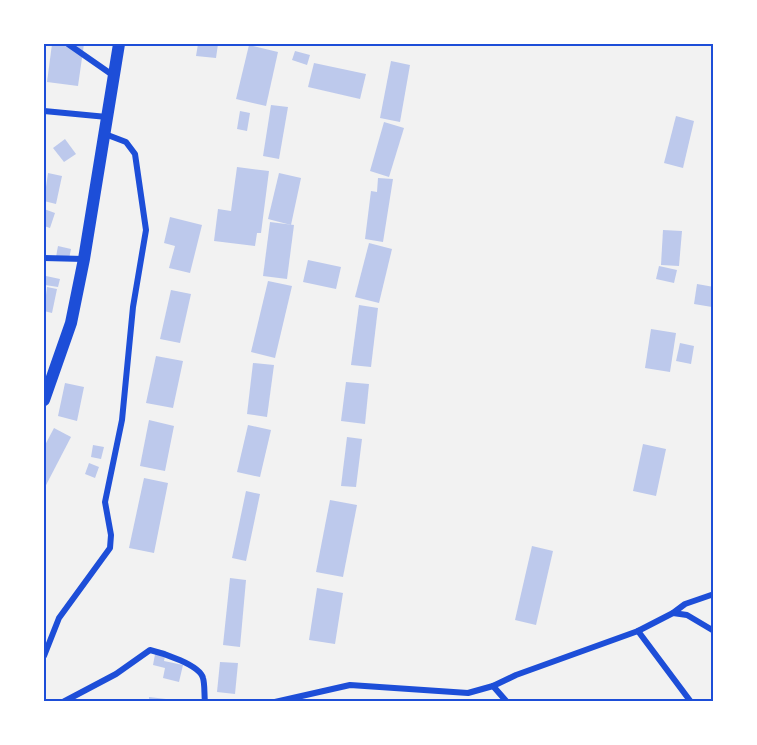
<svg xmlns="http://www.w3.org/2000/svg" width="757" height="745" font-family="Karla,sans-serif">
<rect width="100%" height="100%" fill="#f2f2f2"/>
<!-- building -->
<g fill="#bdc9ec">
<polygon points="52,44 84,44 78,86 47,82"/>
<polygon points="198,44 218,44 216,58 196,56"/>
<polygon points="249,45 278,52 266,106 236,99"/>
<polygon points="295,51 310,55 307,65 292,60"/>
<polygon points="391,61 410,65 400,122 380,118"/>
<polygon points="314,63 366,74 360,99 308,87"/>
<polygon points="271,105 288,107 279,159 263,156"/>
<polygon points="240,111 250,113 247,131 237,129"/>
<polygon points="676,116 694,121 683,168 664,163"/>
<polygon points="384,122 404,128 389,177 370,171"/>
<polygon points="65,139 76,154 64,162 53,148"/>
<polygon points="237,167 269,171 261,233 257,233 255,246 214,241 218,209 231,211"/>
<polygon points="48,173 62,176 56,204 44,201"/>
<polygon points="279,173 301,178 291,225 268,219"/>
<polygon points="378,178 393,179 383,242 365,239 371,191 377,192"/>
<polygon points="44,209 55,213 50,228 44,226"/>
<polygon points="170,217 202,225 190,273 169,268 175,246 164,243"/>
<polygon points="270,222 294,225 287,279 263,276"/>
<polygon points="663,230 682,231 679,266 661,265"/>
<polygon points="369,243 392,249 379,303 355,297"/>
<polygon points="58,246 71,249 69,259 56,257"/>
<polygon points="308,260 341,267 336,289 303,282"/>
<polygon points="659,266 677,270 674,283 656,279"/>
<polygon points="46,276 60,279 58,287 45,285"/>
<polygon points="268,281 292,286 275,358 251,352"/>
<polygon points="697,284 714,287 712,307 694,304"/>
<polygon points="47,287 57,289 52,313 44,311"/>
<polygon points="171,290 191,294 180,343 160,339"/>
<polygon points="359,305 378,308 371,367 351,365"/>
<polygon points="651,329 676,333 670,372 645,368"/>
<polygon points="680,343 694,346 691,364 676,361"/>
<polygon points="156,356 183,361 173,408 146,403"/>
<polygon points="253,363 274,365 267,417 247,414"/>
<polygon points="346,382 369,384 365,424 341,421"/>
<polygon points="65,383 84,387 77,421 58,416"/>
<polygon points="149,420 174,426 165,471 140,466"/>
<polygon points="248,425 271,430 260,477 237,472"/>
<polygon points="54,428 71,437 44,489 44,447"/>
<polygon points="347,437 362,439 356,487 341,486"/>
<polygon points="643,444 666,449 656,496 633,491"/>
<polygon points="93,445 104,447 101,459 91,457"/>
<polygon points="89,463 99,467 95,478 85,474"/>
<polygon points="144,478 168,483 154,553 129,548"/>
<polygon points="246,491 260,494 246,561 232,558"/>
<polygon points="330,500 357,505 343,577 316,572"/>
<polygon points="532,546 553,551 536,625 515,620"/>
<polygon points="230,578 246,580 240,647 223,645"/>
<polygon points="317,588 343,593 335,644 309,640"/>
<polygon points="156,649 166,651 164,661 183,665 179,682 163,678 165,668 153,665"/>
<polygon points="220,662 238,663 235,694 217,692"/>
<polygon points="149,697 166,699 166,702 149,702"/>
</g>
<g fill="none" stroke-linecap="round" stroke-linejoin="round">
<!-- minor -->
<g stroke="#1d4ed8" stroke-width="6">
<polyline points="68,44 114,76"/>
<polyline points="44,111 107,117"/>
<polyline points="44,258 84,259"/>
<polyline points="673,613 687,615 714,631"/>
<polyline points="638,631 691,702"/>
<polyline points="44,656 59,618 110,548 111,535 105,502 122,420 133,307 146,230 135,154 126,142 105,134"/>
<polyline points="493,686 507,702"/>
<path d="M63 702 116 674 150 650C163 653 200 665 203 678 205 685 204 694 205 702"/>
<polyline points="275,702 350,685 468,693 493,686 516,675 638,631 673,613 685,604 714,594"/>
</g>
<!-- secondary -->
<polyline stroke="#1d4ed8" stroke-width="12" points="44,400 71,323 84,259 119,44"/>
</g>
<!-- border -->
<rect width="757" height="745" fill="none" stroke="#ffffff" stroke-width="90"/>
<rect x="45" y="45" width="667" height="655" fill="none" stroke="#1d4ed8" stroke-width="2"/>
</svg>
